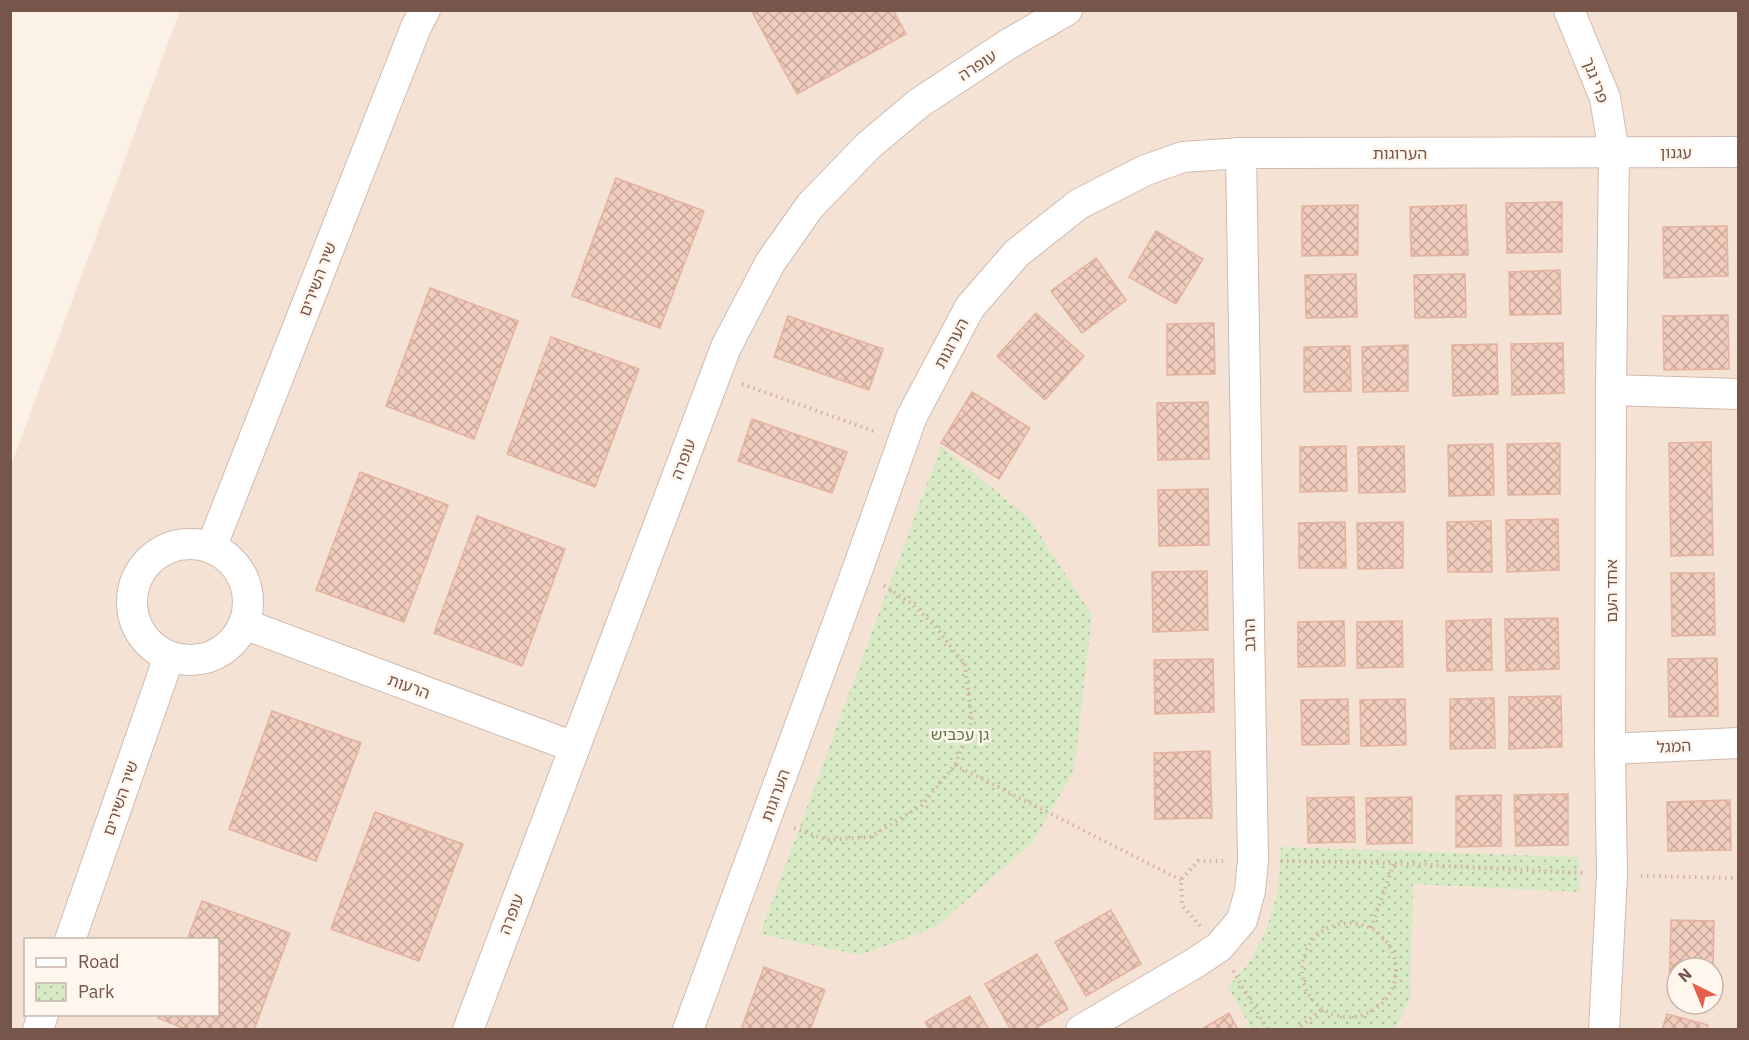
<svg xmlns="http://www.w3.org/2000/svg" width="1749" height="1040" font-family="'IBM Plex Sans','Noto Sans Hebrew',sans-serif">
<defs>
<pattern id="park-dots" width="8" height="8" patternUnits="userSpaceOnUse" patternTransform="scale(1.5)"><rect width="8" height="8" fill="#d8eac5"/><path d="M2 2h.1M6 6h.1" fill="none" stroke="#b4c0a2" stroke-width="1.8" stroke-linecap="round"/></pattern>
<pattern id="building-cross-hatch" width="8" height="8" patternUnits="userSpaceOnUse" patternTransform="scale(1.5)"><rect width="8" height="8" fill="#f1cdbe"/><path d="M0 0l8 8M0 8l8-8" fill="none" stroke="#c8a99c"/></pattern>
</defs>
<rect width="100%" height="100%" fill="#fcf1e7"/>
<!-- residential -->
<path fill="#f4e3d5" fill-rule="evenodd" d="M180 11H1738V1029H11L10 468ZM26 940H218V1014H26ZM1677 968H1713V1004H1677Z"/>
<!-- park -->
<g fill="url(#park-dots)">
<polygon points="941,446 1029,518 1092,615 1074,771 1033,842 936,927 861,955 760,934"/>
<polygon points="1281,847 1579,857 1580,892 1413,884 1410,999 1394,1029 1252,1029 1228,987 1249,963 1266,931 1278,892"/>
</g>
<!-- building -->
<g fill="url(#building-cross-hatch)" stroke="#e4b29f" stroke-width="1.5">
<polygon points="751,10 893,10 906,34 797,94"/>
<polygon points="616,178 704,211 660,328 572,296"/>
<polygon points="1562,202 1562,252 1507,253 1506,203"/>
<polygon points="1358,205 1358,255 1302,256 1302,206"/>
<polygon points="1466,205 1468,255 1411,256 1410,207"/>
<polygon points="1727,226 1728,276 1664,278 1663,227"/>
<polygon points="1156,231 1203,259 1176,304 1129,277"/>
<polygon points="1096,258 1126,300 1082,333 1051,291"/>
<polygon points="1560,270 1561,314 1510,315 1509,272"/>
<polygon points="1356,274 1357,317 1306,318 1305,275"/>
<polygon points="1465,274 1466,317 1415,318 1414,275"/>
<polygon points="430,288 518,321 474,439 386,406"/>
<polygon points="1036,313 1084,356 1045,400 997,356"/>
<polygon points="1728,315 1729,369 1664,370 1663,316"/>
<polygon points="788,316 883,349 869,390 774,357"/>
<polygon points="1214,323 1215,374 1167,375 1167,324"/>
<polygon points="551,337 639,369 595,487 507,454"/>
<polygon points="1563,343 1564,393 1512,395 1511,344"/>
<polygon points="1497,344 1498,394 1453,396 1452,345"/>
<polygon points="1408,345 1408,391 1363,392 1362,347"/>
<polygon points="1350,346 1351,391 1304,392 1304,347"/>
<polygon points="972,392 1030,428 999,479 941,443"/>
<polygon points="1208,402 1209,459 1158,460 1157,403"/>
<polygon points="752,419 847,452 832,493 738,461"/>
<polygon points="1711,442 1713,555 1671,556 1669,443"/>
<polygon points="1560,443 1560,494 1508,495 1507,444"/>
<polygon points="1493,444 1494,495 1449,496 1448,445"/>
<polygon points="1346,446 1347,491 1300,492 1300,447"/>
<polygon points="1404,446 1405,492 1359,493 1358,447"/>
<polygon points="360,472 448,505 404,622 316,590"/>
<polygon points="1208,489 1209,545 1159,546 1158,490"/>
<polygon points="477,516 565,549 522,666 434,633"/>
<polygon points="1558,519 1559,570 1507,572 1506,520"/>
<polygon points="1491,521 1492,572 1448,572 1447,522"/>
<polygon points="1345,522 1346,568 1299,568 1299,523"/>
<polygon points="1403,522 1403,568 1358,569 1357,523"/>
<polygon points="1207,571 1208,630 1153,632 1152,572"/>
<polygon points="1671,573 1714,573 1715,635 1672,636"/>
<polygon points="1558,618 1559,669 1506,671 1505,619"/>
<polygon points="1491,619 1492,670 1447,671 1446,621"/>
<polygon points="1344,621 1345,666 1298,667 1298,622"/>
<polygon points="1402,621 1403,667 1357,668 1357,622"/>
<polygon points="1717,658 1718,716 1669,717 1668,659"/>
<polygon points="1213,659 1214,712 1155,714 1154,660"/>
<polygon points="1561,696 1562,747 1509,749 1509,697"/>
<polygon points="1494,698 1495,748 1450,749 1450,699"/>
<polygon points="1348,699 1349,744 1302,745 1301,700"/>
<polygon points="1405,699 1406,745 1361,746 1360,700"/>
<polygon points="272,711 361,743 316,861 229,829"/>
<polygon points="1210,751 1212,818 1155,819 1154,753"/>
<polygon points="1568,794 1568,845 1516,846 1514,795"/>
<polygon points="1501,795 1501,846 1456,847 1456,796"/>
<polygon points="1354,797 1355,842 1308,843 1307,798"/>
<polygon points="1412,797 1412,843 1367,844 1366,798"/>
<polygon points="1730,800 1731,850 1668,851 1667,802"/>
<polygon points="375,812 463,844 419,961 331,929"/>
<polygon points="202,901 290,933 254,1030 188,1030 158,1018 159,1014 218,1014 218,940 187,940"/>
<polygon points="1111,910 1141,964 1086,996 1055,942"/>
<polygon points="1671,920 1714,921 1713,968 1677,968 1677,993 1669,993"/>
<polygon points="1037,954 1068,1009 1033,1030 1011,1030 985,984"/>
<polygon points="764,967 825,990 810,1030 749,1030 742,1027"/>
<polygon points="970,996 989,1030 929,1030 925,1022"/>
<polygon points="1229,1013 1238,1030 1200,1030"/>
<polygon points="1667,1014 1708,1025 1707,1030 1662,1030"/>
</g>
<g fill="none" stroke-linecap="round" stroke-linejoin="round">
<!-- street casing -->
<g stroke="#d0baaf" stroke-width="32">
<g id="street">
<polyline points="1569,10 1605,98 1614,153 1611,390 1610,749 1612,875 1604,1030"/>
<polyline points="1611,390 1738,394"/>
<circle cx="190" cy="602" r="58"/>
<polyline points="211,548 416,27 425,10"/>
<polyline points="244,624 574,747"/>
<polyline points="1610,749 1738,743"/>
<polyline points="70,940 169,657"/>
<polyline points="38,1030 43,1014"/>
<polyline points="468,1030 726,347 770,263 810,206 868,146 919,103 1007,45 1067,10"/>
<polyline points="688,1030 858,568 912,416 970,307 1017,253 1079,204 1146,170 1183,157 1241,153 1738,152"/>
<polyline points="1081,1030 1195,963 1219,947 1242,920 1250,891 1253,860 1241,153"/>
</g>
</g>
<!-- path -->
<g stroke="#d6b0a1" stroke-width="4" stroke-dasharray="1.5 4.5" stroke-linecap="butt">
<polyline points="742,384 876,432"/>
<polyline points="955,765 1181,880"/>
<polyline points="794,828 827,840 870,837 921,806 955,765 972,721 965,665 936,627 912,604 883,585"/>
<polyline points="1281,861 1394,863 1583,873"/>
<polyline points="1641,876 1738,878"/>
<circle cx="1349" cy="970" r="47"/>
<polyline points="1200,926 1182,905 1181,880 1198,861 1223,861"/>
<polyline points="1371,928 1394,863"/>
<polyline points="1233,971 1268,1030"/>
<polyline points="1296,1030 1322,1009"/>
</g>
<!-- street -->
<use href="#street" stroke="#fff" stroke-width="30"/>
</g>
<g text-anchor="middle" stroke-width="5" stroke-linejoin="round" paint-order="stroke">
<!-- street labels -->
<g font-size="16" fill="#76564b" stroke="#fff6ed">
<text transform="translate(977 65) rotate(-33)" y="6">עופרה</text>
<text transform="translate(1596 80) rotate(70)" y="6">פרי גנך</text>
<text x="1676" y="158">עגנון</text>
<text x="1400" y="159">הערוגות</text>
<text transform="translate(317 279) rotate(-69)" y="6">שיר השירים</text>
<text transform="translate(951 343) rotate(-62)" y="6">הערוגות</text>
<text transform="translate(683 459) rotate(-69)" y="6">עופרה</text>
<text transform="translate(1611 591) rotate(-90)" y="6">אחד העם</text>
<text transform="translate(1249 635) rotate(-91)" y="6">הרגב</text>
<text transform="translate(409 686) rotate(20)" y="6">הרעות</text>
<text transform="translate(1674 746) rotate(-3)" y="6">המגל</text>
<text transform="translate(775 795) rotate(-70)" y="6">הערוגות</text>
<text transform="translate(120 798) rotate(-71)" y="6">שיר השירים</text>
<text transform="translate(511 914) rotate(-69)" y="6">עופרה</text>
</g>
<!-- park labels -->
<g font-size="16" fill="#5a7b43" stroke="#fff6ed">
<text x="960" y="740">גן עכביש</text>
</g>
</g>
<!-- border -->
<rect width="1749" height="1040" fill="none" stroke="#76564b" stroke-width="24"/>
<!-- legend -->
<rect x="24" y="938" width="195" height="78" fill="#fff6ed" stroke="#c8b6ac" stroke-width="1.5"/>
<rect x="36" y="958" width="30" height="9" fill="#ffffff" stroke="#c8b6ac" stroke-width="1.5"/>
<text x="78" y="968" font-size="18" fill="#76564b">Road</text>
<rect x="36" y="983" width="30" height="18" fill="url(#park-dots)" stroke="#c8b6ac" stroke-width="1.5"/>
<text x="78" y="998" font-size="18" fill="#76564b">Park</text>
<!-- north arrow -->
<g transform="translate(1695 986) rotate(317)"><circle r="28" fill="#fff6ed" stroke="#c8b6ac" stroke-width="1.5"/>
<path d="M0-4.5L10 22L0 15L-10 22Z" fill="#e45f4d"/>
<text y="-9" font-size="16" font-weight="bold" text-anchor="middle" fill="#76564b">N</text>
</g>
</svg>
